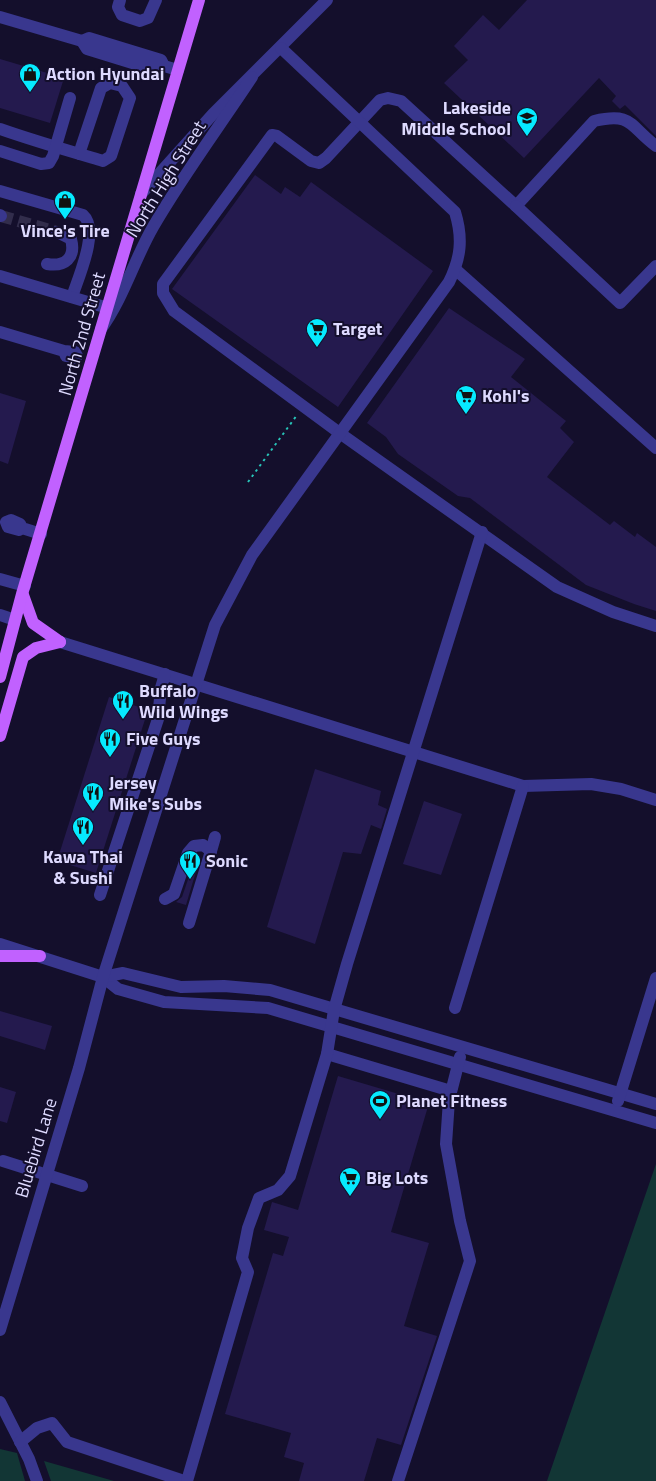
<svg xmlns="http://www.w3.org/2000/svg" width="656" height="1481" font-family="'Titillium Web',sans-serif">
<rect width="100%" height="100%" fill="#140f2c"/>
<!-- green -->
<g fill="#123635">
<polygon points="656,1164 656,1481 547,1481"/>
<polygon points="0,1449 17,1453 25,1481 0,1481"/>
<polygon points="44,1461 114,1481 51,1481"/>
</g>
<!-- building -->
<g fill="#241a4e">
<polygon points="527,0 656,0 656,136 625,105 620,109 612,101 616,96 599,78 524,158 444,83 468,60 454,46 483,15 499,30"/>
<polygon points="0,59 64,78 50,123 0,108"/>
<polygon points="255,175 281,194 285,187 300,197 311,182 433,271 338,407 172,289"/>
<polygon points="449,308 525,359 511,377 566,421 560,428 574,442 547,477 610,525 614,521 635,537 637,533 656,547 656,611 634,604 586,585 470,498 458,496 398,454 386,437 367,423"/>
<polygon points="0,393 26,401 8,464 0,461"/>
<polygon points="109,697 148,710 96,873 57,861"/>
<polygon points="315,769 381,791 378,805 387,809 381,829 371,825 361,854 343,852 315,944 267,927"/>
<polygon points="424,801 462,814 441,875 403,864"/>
<polygon points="196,856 200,858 186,905 176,902 182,897"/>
<polygon points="0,1011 52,1026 45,1050 0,1036"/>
<polygon points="338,1076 429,1103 391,1232 429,1243 404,1326 437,1336 401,1445 377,1438 364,1481 299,1481 304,1463 284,1457 291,1433 225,1414 273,1253 283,1256 289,1237 264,1230 272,1202 298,1210"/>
<polygon points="0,1087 16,1092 7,1123 0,1121"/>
</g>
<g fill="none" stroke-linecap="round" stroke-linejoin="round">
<!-- minor-tunnel -->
<polyline stroke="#322d4c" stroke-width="12" stroke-dasharray="12 6" stroke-linecap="butt" points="1,216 57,232"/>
<!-- path -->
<polyline stroke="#28c5b9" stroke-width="2" stroke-dasharray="2.5 4" stroke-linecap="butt" points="248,482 297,415"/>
<!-- minor -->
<g stroke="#39378e" stroke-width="12">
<polyline points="120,0 118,7 122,15 140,21 148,18 156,0"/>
<polyline points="0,17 82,41"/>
<polyline points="164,66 155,70 87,49 82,41 89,38 161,60 164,66 178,70"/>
<path d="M0 129C34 141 69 151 103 161L111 156 130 98 122 86 110 83 101 88 79 154"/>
<path d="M656 146C629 126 633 112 594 121L516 206 401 101 388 98 380 100 326 158 319 163 311 161 277 136 272 135 163 284V293L174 311 341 434 557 587 613 612 656 626"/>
<polyline points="0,151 41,164 49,163 53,156 70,98"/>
<path d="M0 191 83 215C100 230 78 278 72 297"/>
<polyline points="141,194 213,114 327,0"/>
<polyline points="516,206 620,303 656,266"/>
<polyline points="0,215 1,216"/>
<path d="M47 264C65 267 76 258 71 239L57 232"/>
<polyline points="455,269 656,448"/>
<polyline points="0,276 108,308"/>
<path d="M101 329C124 297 134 260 153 227 183 175 219 127 252 77"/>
<polyline points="0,332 64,351 75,352 77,356 74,358 66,356 64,351"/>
<polyline points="22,528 20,524 11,520 6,522 8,527 19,530 22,528 41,534"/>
<polyline points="0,579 25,586"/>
<polyline points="0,615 15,620"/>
<polyline points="60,642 523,786 591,784 621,789 656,800"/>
<polyline points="211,851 215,837"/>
<polyline points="100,895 158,719 161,688 165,674"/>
<polyline points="165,899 174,894 188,853 194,846 203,845 211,851 189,923"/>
<polyline points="0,944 103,977 118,989 164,1002 268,1008 656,1123"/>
<polyline points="103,977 123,973 181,987 224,986 270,990 656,1104"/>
<polyline points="455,1008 523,786"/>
<polyline points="327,1054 451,1091"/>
<polyline points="618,1101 656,978"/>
<polyline points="3,1161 82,1186"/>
<path d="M0 1330 79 1068 103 977 215 625 252 555 449 282C461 258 463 238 455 212L281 48"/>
<polyline points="0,1402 29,1459 37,1481"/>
<polyline points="20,1442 37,1428 52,1423 67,1442 184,1481"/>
<polyline points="187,1481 248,1272 242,1258 248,1228 259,1198 278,1190 290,1176 327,1054 334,1010 347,964 482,532"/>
<polyline points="398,1481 470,1261 460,1221 446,1144 449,1100 460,1057"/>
</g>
<!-- major -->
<g stroke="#c161ff" stroke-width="12">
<polyline points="23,595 33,623 60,642"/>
<polyline points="0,677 22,594 199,0"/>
<polyline points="0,736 23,657 36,648 60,642"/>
<polyline points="0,956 40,956"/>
</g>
</g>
<!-- icons -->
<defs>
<g id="shop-pin" transform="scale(1.125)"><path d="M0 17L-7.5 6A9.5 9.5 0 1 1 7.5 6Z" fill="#06eaff" stroke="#140f2c"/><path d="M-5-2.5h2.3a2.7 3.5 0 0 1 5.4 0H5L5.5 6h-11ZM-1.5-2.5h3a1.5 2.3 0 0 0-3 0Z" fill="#111"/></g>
<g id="school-pin" transform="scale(1.125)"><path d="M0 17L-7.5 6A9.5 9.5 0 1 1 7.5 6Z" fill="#06eaff" stroke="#140f2c"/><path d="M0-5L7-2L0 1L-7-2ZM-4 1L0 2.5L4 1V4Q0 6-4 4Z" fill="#111"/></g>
<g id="supermarket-pin" transform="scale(1.125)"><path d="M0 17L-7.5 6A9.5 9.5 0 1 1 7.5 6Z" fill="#06eaff" stroke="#140f2c"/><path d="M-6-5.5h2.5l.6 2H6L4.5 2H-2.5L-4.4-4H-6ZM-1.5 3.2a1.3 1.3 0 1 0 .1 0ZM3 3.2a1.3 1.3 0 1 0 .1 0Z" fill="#111"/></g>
<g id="restaurant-pin" transform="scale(1.125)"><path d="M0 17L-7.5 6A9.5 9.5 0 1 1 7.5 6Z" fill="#06eaff" stroke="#140f2c"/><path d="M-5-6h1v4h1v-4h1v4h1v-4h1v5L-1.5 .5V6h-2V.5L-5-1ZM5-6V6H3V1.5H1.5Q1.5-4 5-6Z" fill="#111"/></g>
<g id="stadium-pin" transform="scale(1.125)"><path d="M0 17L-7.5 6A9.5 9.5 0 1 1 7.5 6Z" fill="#06eaff" stroke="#140f2c"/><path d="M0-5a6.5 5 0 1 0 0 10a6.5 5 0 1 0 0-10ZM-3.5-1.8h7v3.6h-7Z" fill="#111"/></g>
</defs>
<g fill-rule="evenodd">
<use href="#shop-pin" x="30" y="74"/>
<use href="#school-pin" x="527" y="118"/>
<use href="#shop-pin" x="65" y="201"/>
<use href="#supermarket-pin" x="317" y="329"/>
<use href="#supermarket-pin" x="466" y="396"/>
<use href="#restaurant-pin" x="123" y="701"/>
<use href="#restaurant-pin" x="110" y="739"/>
<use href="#restaurant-pin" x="93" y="793"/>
<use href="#restaurant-pin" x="83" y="827"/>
<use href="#restaurant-pin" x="190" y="861"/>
<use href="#stadium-pin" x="380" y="1101"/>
<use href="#supermarket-pin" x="350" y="1178"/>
</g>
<g text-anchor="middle" stroke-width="4" stroke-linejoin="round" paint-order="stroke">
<!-- poi labels -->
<g font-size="18" font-weight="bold" fill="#dedaff" stroke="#140f2c" text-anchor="start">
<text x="46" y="80">Action Hyundai</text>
<text x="511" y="114" text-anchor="end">Lakeside<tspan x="511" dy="21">Middle School</tspan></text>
<text x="65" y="237" text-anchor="middle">Vince's Tire</text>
<text x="333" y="335">Target</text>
<text x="482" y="402">Kohl's</text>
<text x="139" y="697">Buffalo<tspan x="139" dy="21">Wild Wings</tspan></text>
<text x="126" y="745">Five Guys</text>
<text x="109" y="789">Jersey<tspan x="109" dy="21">Mike's Subs</tspan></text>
<text x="83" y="863" text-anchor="middle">Kawa Thai<tspan x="83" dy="21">&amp; Sushi</tspan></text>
<text x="206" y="867">Sonic</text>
<text x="396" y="1107">Planet Fitness</text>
<text x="366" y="1184">Big Lots</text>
</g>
<!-- street labels -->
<g font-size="18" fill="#dedaff" stroke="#140f2c">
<text transform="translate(166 179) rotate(-58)" y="6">North High Street</text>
<text transform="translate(82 334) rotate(-74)" y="6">North 2nd Street</text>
<text transform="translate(36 1148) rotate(-73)" y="6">Bluebird Lane</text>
</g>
</g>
</svg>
